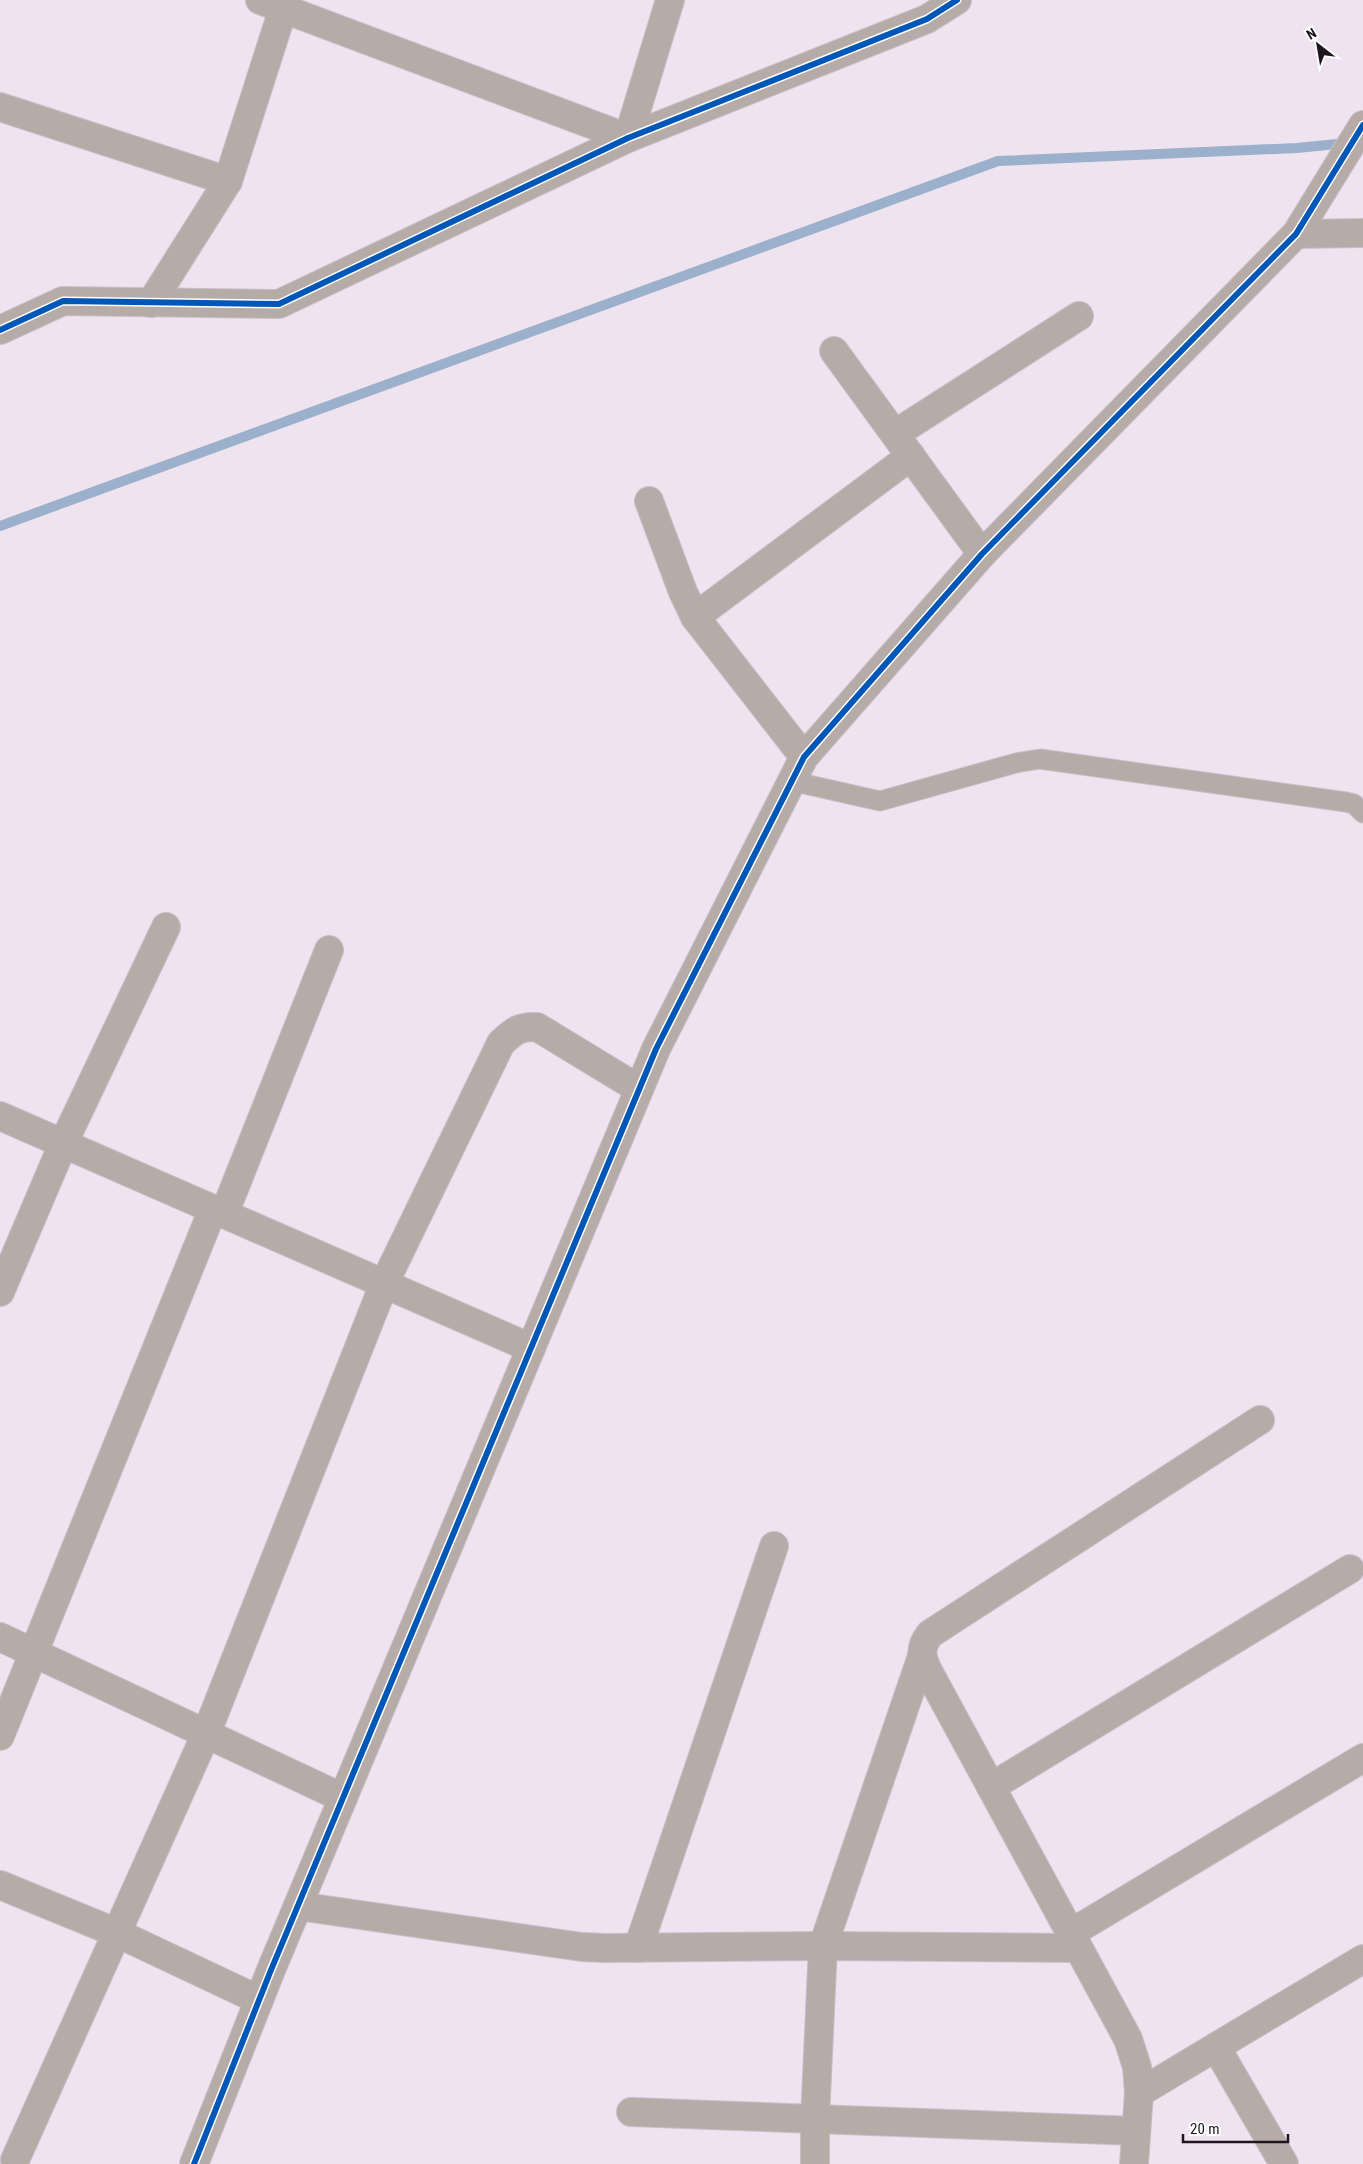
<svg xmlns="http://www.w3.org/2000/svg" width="1363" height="2164" font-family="'Roboto Condensed',sans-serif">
<rect width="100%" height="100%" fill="#efe3ef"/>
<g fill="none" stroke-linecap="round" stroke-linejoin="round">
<!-- stream -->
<polyline stroke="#9ab0cb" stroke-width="10" points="0,526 998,161 1297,148 1347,143"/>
<!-- service casing -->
<g stroke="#c8bfc9" stroke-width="21">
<polyline id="service" points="791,781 880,801 1016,763 1040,759 1346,802 1354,804 1363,813"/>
</g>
<!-- minor casing -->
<g stroke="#c8bfc9" stroke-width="30">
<g id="minor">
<polyline points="260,0 628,138 670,0"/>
<polyline points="0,107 228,181"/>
<polyline points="1296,234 1363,233"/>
<polyline points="151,303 228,181 286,0"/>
<polyline points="0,330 63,301 279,304 628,138 927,19 957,0"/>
<polyline points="834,351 982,554"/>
<polyline points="895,434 1079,316"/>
<polyline points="649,501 683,592 695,617 804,757"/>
<polyline points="695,617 911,456"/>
<polyline points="0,1116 531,1348"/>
<polyline points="224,1214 329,950"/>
<polyline points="0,1292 63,1144 166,927"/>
<polyline points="0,1637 343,1798"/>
<polyline points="0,1736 213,1209"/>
<polyline points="991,1787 1350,1569"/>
<polyline points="0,1885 117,1933 259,2000"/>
<polyline points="298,1906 582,1947 605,1948 823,1946 1078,1948"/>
<polyline points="1071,1933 1363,1758"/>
<polyline points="638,1948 774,1546"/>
<polyline points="1216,2047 1284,2164"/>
<polyline points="1139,2093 1363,1959"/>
<polyline points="631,2112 1136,2131"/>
<path d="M15 2160 206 1734 384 1284 501 1043C514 1031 519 1026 537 1027L639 1089"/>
<polyline points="815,2164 815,2119 823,1946 922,1656"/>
<path d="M1134 2164 1139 2093 1137 2067 1128 2039 927 1669C921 1655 920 1647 930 1634L1260 1420"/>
</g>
</g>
<!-- tertiary casing -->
<g stroke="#c8bfc9" stroke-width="30">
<polyline id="tertiary" points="194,2164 271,1970 656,1049 804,757 982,554 1296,234 1363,125"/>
</g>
<!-- service -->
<use href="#service" stroke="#b7aba8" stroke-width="19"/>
<!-- minor -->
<use href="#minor" stroke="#b7aba8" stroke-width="28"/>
<!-- tertiary -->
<use href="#tertiary" stroke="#b7aba8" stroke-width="28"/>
<!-- cycleway casing -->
<g stroke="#fff" stroke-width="9">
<g id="cycleway">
<polyline points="0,330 63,301 279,304 628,138 927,19 957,0"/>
<polyline points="194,2164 271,1970 656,1049 804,757 982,554 1296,234 1363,125"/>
</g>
</g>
<!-- cycleway -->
<use href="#cycleway" stroke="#0057b8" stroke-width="6"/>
</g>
<!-- north arrow -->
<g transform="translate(1318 45) rotate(329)" stroke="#ffffff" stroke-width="4" paint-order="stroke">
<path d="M0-4L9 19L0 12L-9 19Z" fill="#1d161e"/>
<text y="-8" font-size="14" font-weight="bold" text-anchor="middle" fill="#1d161e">N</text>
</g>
<!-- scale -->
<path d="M1183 2134v8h105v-8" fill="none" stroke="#1d161e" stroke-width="2.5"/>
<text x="1190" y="2134" font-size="15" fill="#1d161e" stroke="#ffffff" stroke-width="4" paint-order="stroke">20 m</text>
</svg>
